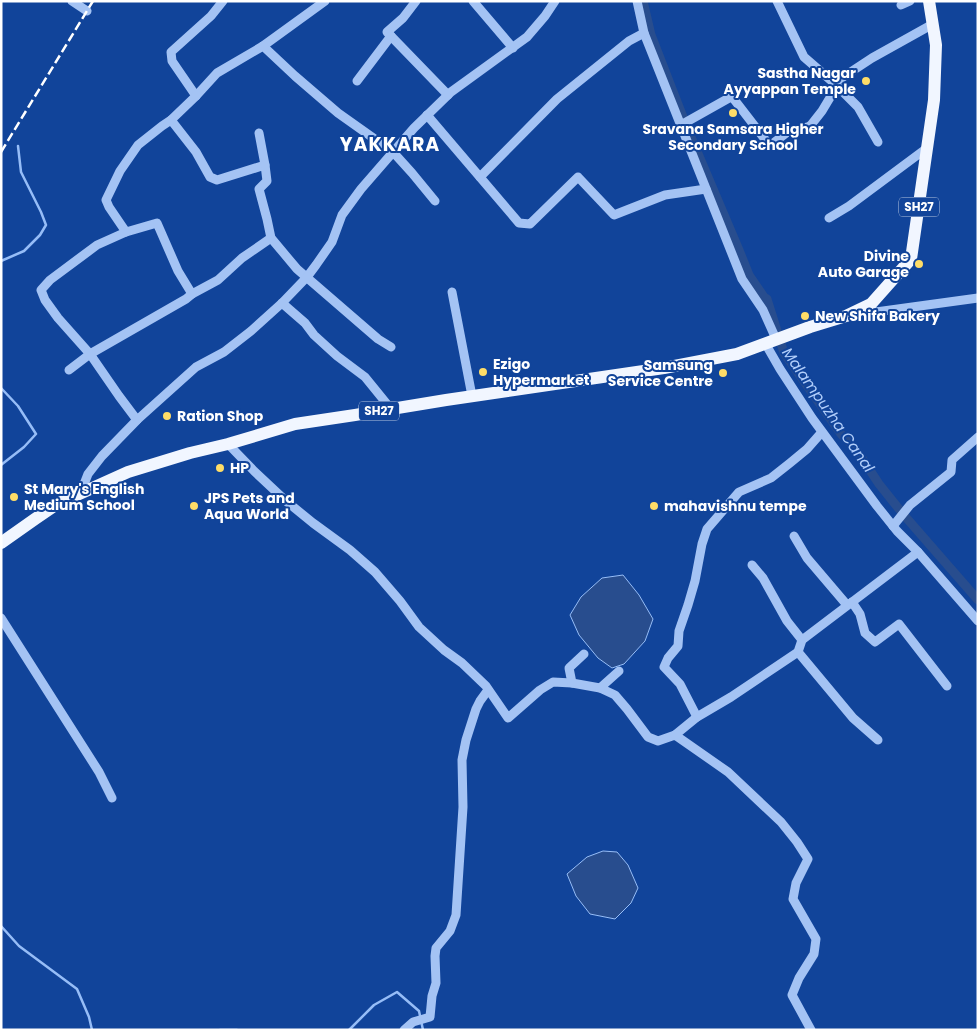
<svg xmlns="http://www.w3.org/2000/svg" width="979" height="1031" font-family="Poppins,sans-serif">
<rect width="100%" height="100%" fill="#11449a"/>
<!-- water -->
<g fill="#284d8e" stroke="#96bdf7">
<polygon points="623,575 639,595 653,619 645,641 624,664 612,668 598,658 579,635 570,615 581,597 602,578"/>
<polygon points="603,851 617,852 628,865 638,888 631,903 615,919 590,914 576,896 567,874 587,857"/>
</g>
<g fill="none" stroke-linecap="round" stroke-linejoin="round">
<!-- stream -->
<g stroke="#96bdf7" stroke-width="2.5">
<polyline points="1,261 24,251 40,235 46,225 41,212 21,172 18,146"/>
<polyline points="1,388 18,406 36,434 24,447 1,465"/>
<polyline points="1,926 19,946 77,989 89,1017 92,1030"/>
<polyline points="220,1030 237,1030"/>
<polyline points="349,1030 374,1005 397,992 419,1011 423,1030"/>
</g>
<!-- canal -->
<polyline stroke="#284d8e" stroke-width="9" points="643,1 651,35 688,130 739,250 749,275 764,297 767,299 784,353 841,434 856,449 879,484 903,514 978,600"/>
<!-- minor -->
<g stroke="#a4c3f4" stroke-width="9">
<polyline points="72,1 87,11"/>
<polyline points="416,1 403,18 387,32 448,95"/>
<polyline points="473,1 513,48"/>
<polyline points="637,1 644,33 742,279 763,310 776,339"/>
<polyline points="777,1 804,57 834,83 872,58 933,24"/>
<polyline points="901,5 910,1"/>
<polyline points="263,46 325,1"/>
<polyline points="357,81 391,36"/>
<polyline points="834,83 858,107 878,142"/>
<polyline points="196,96 172,61 171,52 211,16 223,1"/>
<polyline points="427,115 519,223 530,224 578,177 614,215 665,195 706,189"/>
<polyline points="171,120 196,152 210,177 217,180 265,165 267,181 259,189 267,219 271,238 297,269 378,339 391,347"/>
<polyline points="681,125 729,98 733,98 767,142 770,144 772,144 789,131 808,127 811,125 822,111 837,86"/>
<polyline points="259,133 265,165"/>
<polyline points="480,177 557,99 629,41 644,33"/>
<polyline points="829,218 849,206 927,148"/>
<polyline points="126,232 157,223 178,271 192,294 218,280 242,258 271,238"/>
<polyline points="452,292 472,396"/>
<polyline points="282,303 305,323 314,335 337,356 365,377 391,409"/>
<polyline points="854,315 978,298"/>
<polyline points="765,343 780,369 812,418 877,506 897,531 918,552 978,621"/>
<polyline points="69,370 90,354 186,299 192,294"/>
<polyline points="137,420 119,396 90,354 58,318 45,300 41,290 50,280 97,245 126,232 109,207 106,200 120,171 138,145 162,126 171,120 196,96 217,73 263,46 295,76 338,113 393,152 412,173 435,201"/>
<polyline points="228,444 254,471 286,501 313,523 350,550 375,572 400,601 419,627 444,650 462,663 486,686 508,718 540,690 553,682 572,683 600,688 615,695 627,709 648,737 658,741 675,735 728,772 781,822 797,842 808,859 796,883 793,899 816,939 814,954 799,978 792,995 811,1030"/>
<polyline points="81,492 88,474 102,456 137,420 196,367 224,352 251,331 282,303 307,277 316,265 332,242 342,215 361,189 414,128 451,92 527,37 545,16 555,1"/>
<polyline points="893,526 910,505 951,472 952,460 978,437"/>
<polyline points="794,536 807,558 847,605"/>
<polyline points="752,565 763,578 787,621 802,640"/>
<polyline points="852,602 860,614 865,633 875,642 899,624 947,686"/>
<polyline points="1,618 99,772 112,798"/>
<polyline points="798,652 853,718 878,740"/>
<polyline points="572,683 569,668 584,654"/>
<polyline points="600,688 619,671"/>
<polyline points="697,717 680,684 664,667 668,658 678,646 679,631 688,605 695,581 702,544 707,529 739,492 771,478 790,463 807,449 822,432"/>
<polyline points="675,735 697,717 731,697 798,652 802,640 918,552"/>
<polyline points="404,1030 413,1022 430,1017 432,996 436,983 435,956 436,948 450,931 456,915 463,807 462,760 466,740 476,709 480,701 488,690"/>
</g>
<!-- major -->
<polyline stroke="#f1f6ff" stroke-width="12" points="1,543 35,519 57,504 128,472 190,453 228,444 295,424 355,415 446,400 664,368 737,354 810,327 846,316 871,304 911,259 934,100 936,45 929,1"/>
<!-- rail -->
<polyline stroke="#fff" stroke-width="2.5" stroke-dasharray="9 4" stroke-linecap="butt" points="1,152 93,1"/>
</g>
<!-- markers -->
<g fill="#ffdd67" stroke="#11449a" stroke-width="2">
<circle cx="866" cy="81" r="5"/>
<circle cx="733" cy="113" r="5"/>
<circle cx="919" cy="264" r="5"/>
<circle cx="805" cy="316" r="5"/>
<circle cx="483" cy="372" r="5"/>
<circle cx="723" cy="373" r="5"/>
<circle cx="167" cy="416" r="5"/>
<circle cx="220" cy="468" r="5"/>
<circle cx="14" cy="497" r="5"/>
<circle cx="194" cy="506" r="5"/>
<circle cx="654" cy="506" r="5"/>
</g>
<g text-anchor="middle" stroke-width="4" stroke-linejoin="round" paint-order="stroke">
<!-- shield labels -->
<g fill="#11449a" stroke="#b8c7e1" stroke-width="1">
<rect x="899" y="197.5" width="40" height="19" rx="4"/>
<rect x="359" y="401.5" width="40" height="19" rx="4"/>
</g>
<g font-size="12" font-weight="bold" fill="#fff">
<text x="919" y="211">SH27</text>
<text x="379" y="415">SH27</text>
</g>
<!-- poi labels -->
<g font-size="14" font-weight="bold" fill="#fff" stroke="#11449a" text-anchor="start">
<text x="856" y="78" text-anchor="end">Sastha Nagar<tspan x="856" dy="16">Ayyappan Temple</tspan></text>
<text x="733" y="134" text-anchor="middle">Sravana Samsara Higher<tspan x="733" dy="16">Secondary School</tspan></text>
<text x="909" y="261" text-anchor="end">Divine<tspan x="909" dy="16">Auto Garage</tspan></text>
<text x="815" y="321">New Shifa Bakery</text>
<text x="493" y="369">Ezigo<tspan x="493" dy="16">Hypermarket</tspan></text>
<text x="713" y="370" text-anchor="end">Samsung<tspan x="713" dy="16">Service Centre</tspan></text>
<text x="177" y="421">Ration Shop</text>
<text x="230" y="473">HP</text>
<text x="24" y="494">St Mary's English<tspan x="24" dy="16">Medium School</tspan></text>
<text x="204" y="503">JPS Pets and<tspan x="204" dy="16">Aqua World</tspan></text>
<text x="664" y="511">mahavishnu tempe</text>
</g>
<!-- water labels -->
<g font-size="15" font-style="italic" fill="#b1cefb" stroke="#11449a">
<text transform="translate(828 410) rotate(55)" y="5">Malampuzha Canal</text>
</g>
<!-- district labels -->
<g font-size="19" font-weight="bold" letter-spacing="1" fill="#fff" stroke="#11449a">
<text x="390" y="151">YAKKARA</text>
</g>
</g>
<!-- border -->
<rect width="979" height="1031" fill="none" stroke="#ffffff" stroke-width="5"/>
</svg>
